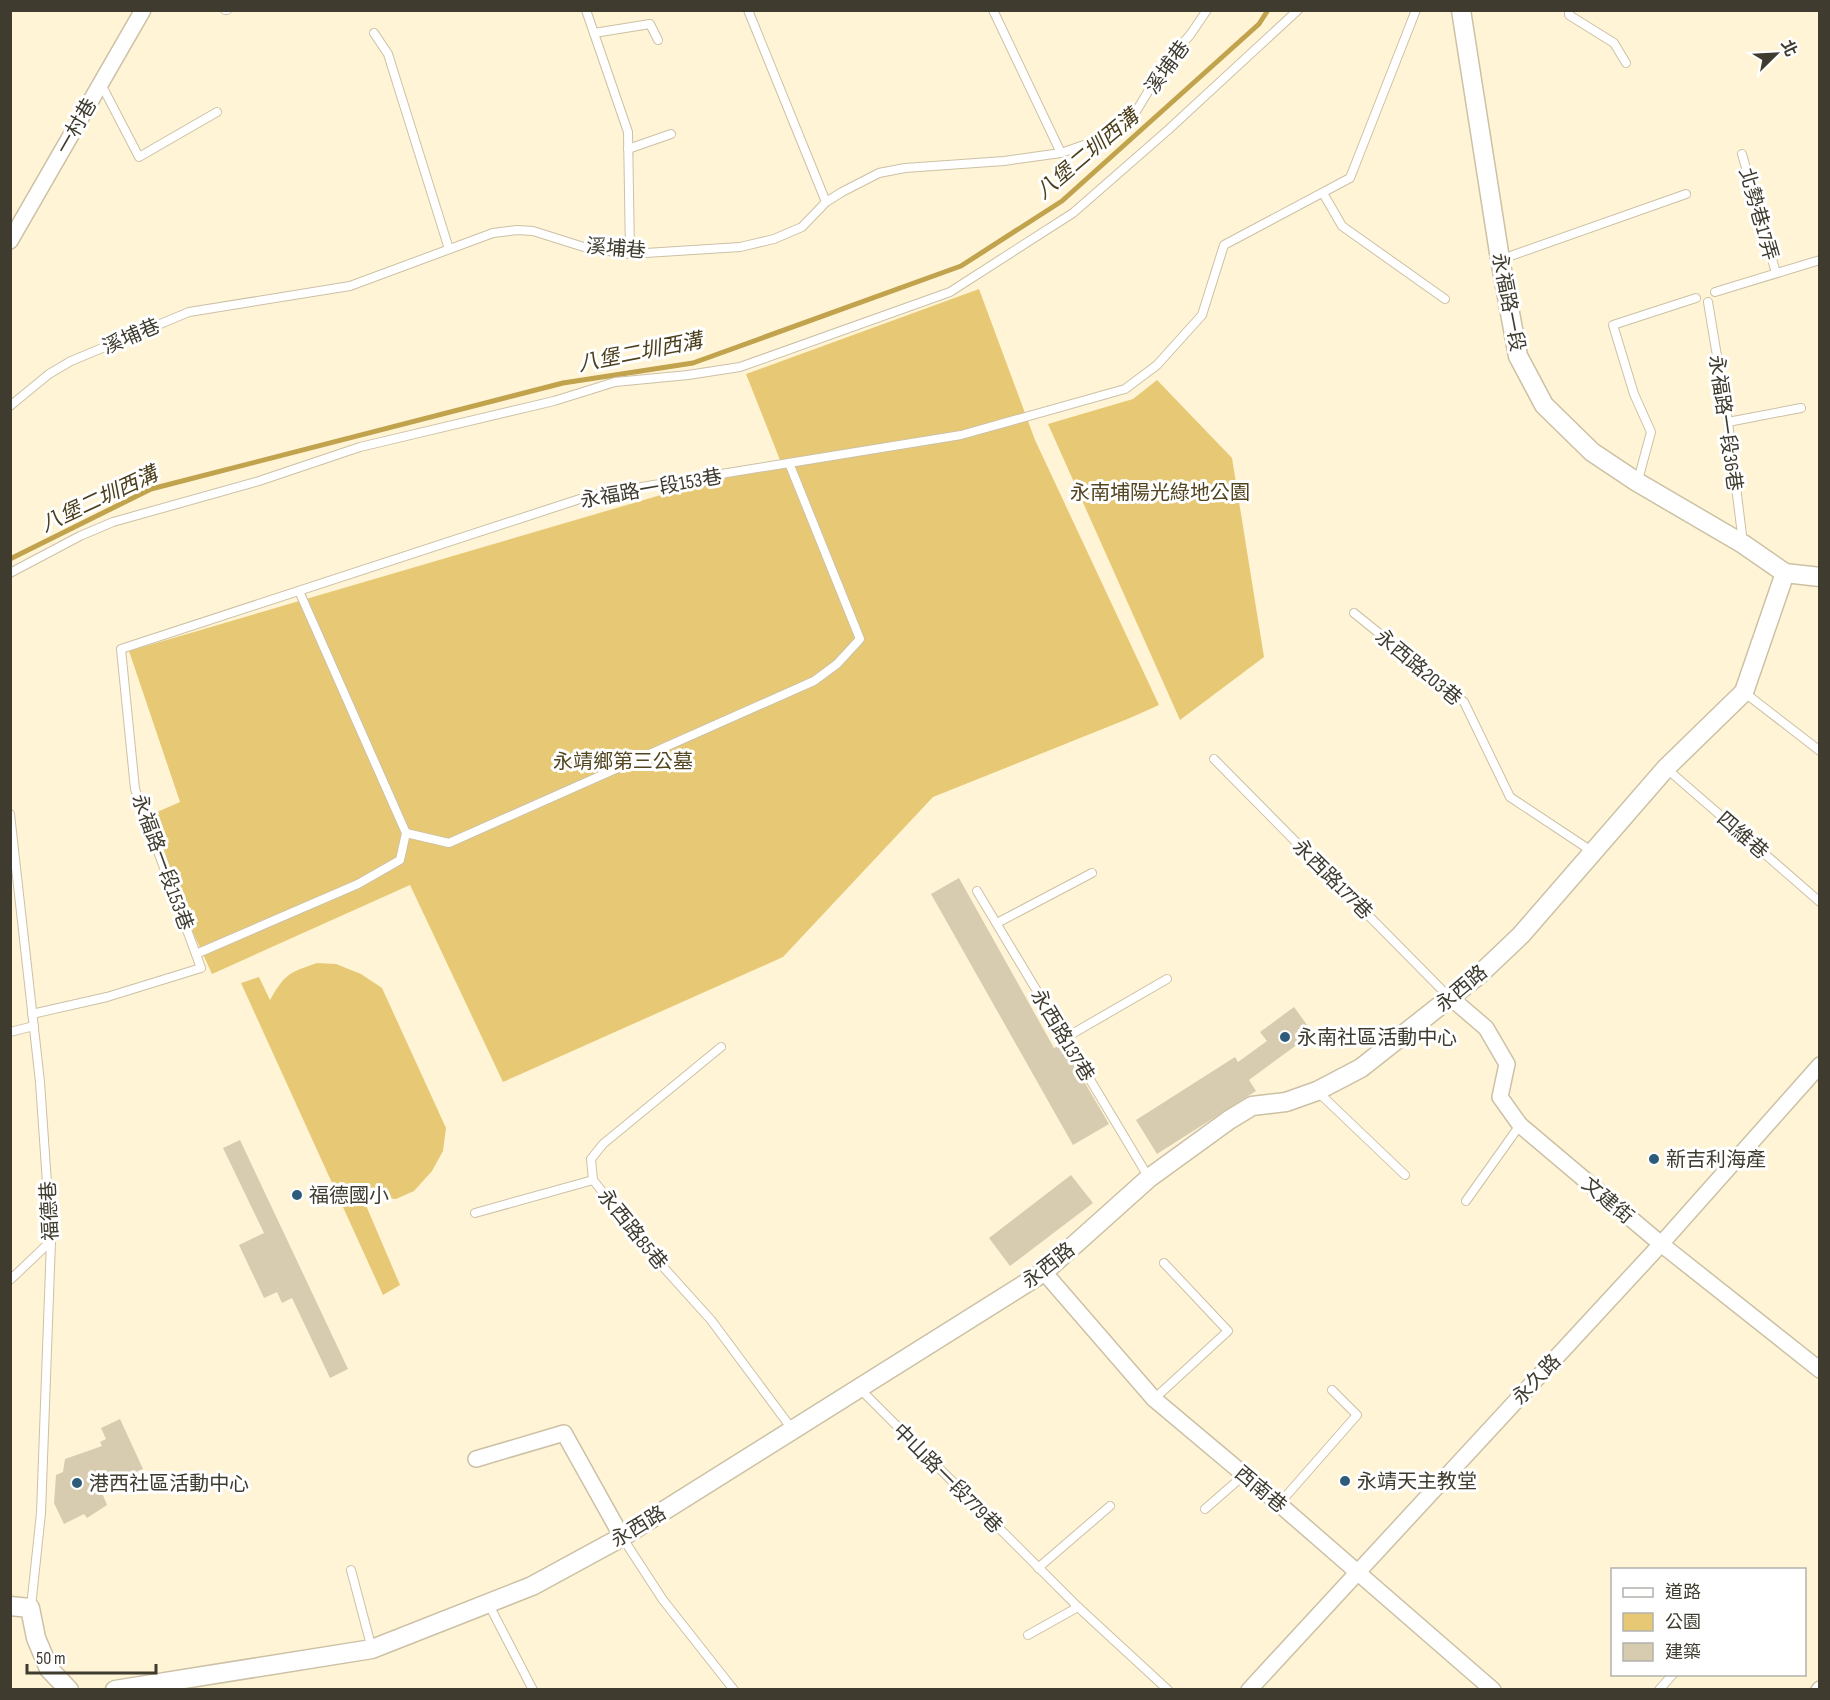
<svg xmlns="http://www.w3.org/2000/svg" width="1830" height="1700" font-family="'Sofia Sans Condensed','Noto Sans TC',sans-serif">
<rect width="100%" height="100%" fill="#fff4d6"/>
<!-- green -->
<g fill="#e7c975">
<polygon points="979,289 1035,440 1159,705 1130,718 933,797 783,957 503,1082 410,885 212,974 141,819 180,802 129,651 780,460 746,374"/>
<polygon points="1157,380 1232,458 1264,657 1180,720 1048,424 1133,399"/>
<path d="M317 963 336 964 361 974 382 988 446 1128 443 1151 432 1171 414 1191 396 1199 362 1196 400 1285 383 1295 241 983 259 977 270 1000C285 974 288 973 317 963Z"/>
</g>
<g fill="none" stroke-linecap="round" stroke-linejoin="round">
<!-- stream -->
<polyline stroke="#c1a34e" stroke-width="5" points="10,559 151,489 563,383 693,363 961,266 1062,201 1259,24 1268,10"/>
</g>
<!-- building -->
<g fill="#d7ccaf">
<polygon points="959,878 1054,1048 1062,1044 1109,1124 1073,1145 931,894"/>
<polygon points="1294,1007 1313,1033 1249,1080 1256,1091 1157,1154 1136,1120 1235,1057 1238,1062 1267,1041 1260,1032"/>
<polygon points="240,1140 348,1369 330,1378 292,1298 282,1303 277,1292 264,1298 239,1245 264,1233 223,1148"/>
<polygon points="1071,1175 1093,1203 1010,1266 989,1238"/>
<polygon points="120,1419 143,1469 100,1488 107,1505 87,1518 84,1514 64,1524 54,1503 56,1475 63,1472 65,1459 102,1446 100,1442 106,1439 101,1428"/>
</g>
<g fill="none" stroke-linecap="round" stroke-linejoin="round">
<!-- service casing -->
<g stroke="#ccc1a5" stroke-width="10">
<g id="service">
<polyline points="225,10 227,10"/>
<polyline points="586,10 628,132 630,254"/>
<polyline points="748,10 826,202"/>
<polyline points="993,10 1061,153"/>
<polyline points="1569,10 1569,15 1614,43 1626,63"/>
<polyline points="374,33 388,54 449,249"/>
<polyline points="594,33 650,24 658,40"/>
<polyline points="101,84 139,157 217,112"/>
<polyline points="628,149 671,134"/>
<polyline points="1742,154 1776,273"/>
<polyline points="1323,193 1342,226 1445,299"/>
<polyline points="1502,259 1686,194"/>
<polyline points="1715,292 1820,260"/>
<polyline points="1708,302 1728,422 1743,543"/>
<polyline points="10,406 49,374 71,361 189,312 350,286 493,233 517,230 533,231 587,248 630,254 740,247 774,239 802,227 826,202 842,192 879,173 905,168 1004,161 1061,153 1104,138 1126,128 1166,62 1190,35 1207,10"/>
<polyline points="1728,422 1801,408"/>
<polyline points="1638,480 1651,432 1634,394 1613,325 1696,298"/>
<polyline points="10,573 80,536 113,522 259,481 360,447 554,401 615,382 688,375 740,367 950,292 1073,213 1168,130 1298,10"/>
<polyline points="1354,613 1464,702 1510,797 1593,852"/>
<polyline points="1745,693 1820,751"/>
<polyline points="1214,759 1449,997"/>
<polyline points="1667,769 1820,902"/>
<polyline points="10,814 40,1082 51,1241 41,1513 31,1607"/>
<polyline points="406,833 449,843 814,681 837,664 860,639 789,463"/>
<polyline points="977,891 1149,1178"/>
<polyline points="997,923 1092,873"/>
<polyline points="196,954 358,884 400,860 406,833 299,591"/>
<polyline points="32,1014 107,997 201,968 135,789 121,649 592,495 961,435 1125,389 1157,365 1202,315 1224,245 1350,178 1416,10"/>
<polyline points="10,1032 34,1026"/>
<polyline points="1065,1038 1167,979"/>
<polyline points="721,1047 603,1144 591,1159 593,1180 656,1259 711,1320 792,1429"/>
<polyline points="1318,1092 1405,1175"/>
<polyline points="1466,1201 1520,1125"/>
<polyline points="475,1213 593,1180"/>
<polyline points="10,1280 51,1241"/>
<polyline points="860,1389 1078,1607 1168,1690"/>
<polyline points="1154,1399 1228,1331 1164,1263"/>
<polyline points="1279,1504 1357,1415 1332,1390"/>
<polyline points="1205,1509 1244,1475"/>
<polyline points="622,1537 663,1600 734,1690"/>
<polyline points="1038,1568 1110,1506"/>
<polyline points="351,1570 372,1649"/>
<polyline points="488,1603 533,1690"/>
<polyline points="1028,1635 1078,1607"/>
<polyline points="1659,1690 1673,1674"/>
</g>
</g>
<!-- minor casing -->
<g stroke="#ccc1a5" stroke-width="18">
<g id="minor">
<polyline points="10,241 143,10"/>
<polyline points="1451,998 1486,1028 1507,1064 1500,1097 1520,1125 1661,1244 1820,1370"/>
<polyline points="1044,1272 1154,1399 1279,1504 1493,1690"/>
<polyline points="476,1459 564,1433 622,1537"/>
<polyline points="1249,1690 1661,1244 1820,1065"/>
<polyline points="1819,1690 1820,1689"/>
</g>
</g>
<!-- tertiary casing -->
<g stroke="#ccc1a5" stroke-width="21">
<g id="tertiary">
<polyline points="1461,10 1500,259 1518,356 1544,405 1592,452 1637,482 1743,544 1785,573 1820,577"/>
<polyline points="10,1606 30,1608 36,1638 49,1669 69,1690"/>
<polyline points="115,1690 372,1649 532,1586 622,1537 1044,1272 1149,1178 1229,1120 1252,1106 1286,1102 1317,1091 1361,1068 1480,974 1521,935 1666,768 1744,692 1785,573"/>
</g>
</g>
<!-- service -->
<use href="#service" stroke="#fff" stroke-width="8"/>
<!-- minor -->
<use href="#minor" stroke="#fff" stroke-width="15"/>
<!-- tertiary -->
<use href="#tertiary" stroke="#fff" stroke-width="18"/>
</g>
<!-- markers -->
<g fill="#2d5c7b" stroke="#fff" stroke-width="2">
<circle cx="1285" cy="1037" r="6"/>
<circle cx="1654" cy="1159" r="6"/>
<circle cx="297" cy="1195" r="6"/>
<circle cx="1345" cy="1481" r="6"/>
<circle cx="77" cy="1483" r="6"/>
</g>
<g text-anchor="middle" stroke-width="6" stroke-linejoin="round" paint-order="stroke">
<!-- street labels -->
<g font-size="20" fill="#3f3b2f" stroke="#fff">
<text transform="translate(1167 67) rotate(-54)" y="7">溪埔巷</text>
<text transform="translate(76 126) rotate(-60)" y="7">一村巷</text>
<text transform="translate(1759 214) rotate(74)" y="7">北勢巷17弄</text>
<text transform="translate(616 248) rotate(5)" y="7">溪埔巷</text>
<text transform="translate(1509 302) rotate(79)" y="7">永福路一段</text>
<text transform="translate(131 336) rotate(-23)" y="7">溪埔巷</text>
<text transform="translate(1726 423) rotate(82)" y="7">永福路一段36巷</text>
<text transform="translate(651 488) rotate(-10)" y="7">永福路一段153巷</text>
<text transform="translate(1419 667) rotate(40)" y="7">永西路203巷</text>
<text transform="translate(1743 835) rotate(41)" y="7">四維巷</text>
<text transform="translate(163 862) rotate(70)" y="7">永福路一段153巷</text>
<text transform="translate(1333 879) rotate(45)" y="7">永西路177巷</text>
<text transform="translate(1461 988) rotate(-40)" y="7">永西路</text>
<text transform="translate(1063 1035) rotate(59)" y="7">永西路137巷</text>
<text transform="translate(1608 1200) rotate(40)" y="7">文建街</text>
<text transform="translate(49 1211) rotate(-93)" y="7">福德巷</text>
<text transform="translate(633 1229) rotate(51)" y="7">永西路85巷</text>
<text transform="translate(1048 1265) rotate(-38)" y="7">永西路</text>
<text transform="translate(1536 1379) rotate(-47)" y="7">永久路</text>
<text transform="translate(948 1478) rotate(45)" y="7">中山路一段779巷</text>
<text transform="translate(1261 1489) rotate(40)" y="7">西南巷</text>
<text transform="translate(638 1526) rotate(-31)" y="7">永西路</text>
</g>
<!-- park labels -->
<g font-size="20" fill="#524520" stroke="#fff">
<text x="1160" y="499">永南埔陽光綠地公園</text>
<text x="623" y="768">永靖鄉第三公墓</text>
</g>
<!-- poi labels -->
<g font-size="20" fill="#3f3b2f" stroke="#fff" text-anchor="start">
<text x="1297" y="1044">永南社區活動中心</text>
<text x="1666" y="1166">新吉利海產</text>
<text x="309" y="1202">福德國小</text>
<text x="1357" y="1488">永靖天主教堂</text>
<text x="89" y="1490">港西社區活動中心</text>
</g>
<!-- water labels -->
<g font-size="21" font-style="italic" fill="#4c3f1b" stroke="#fff">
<text transform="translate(1087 154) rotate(-40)" y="7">八堡二圳西溝</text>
<text transform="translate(640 352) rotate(-11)" y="7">八堡二圳西溝</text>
<text transform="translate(99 499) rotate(-25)" y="7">八堡二圳西溝</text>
</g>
</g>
<!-- border -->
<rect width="1830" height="1700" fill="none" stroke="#3f3b2f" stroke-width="24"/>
<!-- legend -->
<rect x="1611" y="1568" width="195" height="108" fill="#ffffff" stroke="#b2b1ac" stroke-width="1.5"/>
<rect x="1623" y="1588" width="30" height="9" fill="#ffffff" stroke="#b2b1ac" stroke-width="1.5"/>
<text x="1665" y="1598" font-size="18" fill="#3f3b2f">道路</text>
<rect x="1623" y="1613" width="30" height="18" fill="#e7c975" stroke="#b2b1ac" stroke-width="1.5"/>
<text x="1665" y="1628" font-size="18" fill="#3f3b2f">公園</text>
<rect x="1623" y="1643" width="30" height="18" fill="#d7ccaf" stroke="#b2b1ac" stroke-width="1.5"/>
<text x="1665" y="1658" font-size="18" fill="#3f3b2f">建築</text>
<!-- north arrow -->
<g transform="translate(1776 54) rotate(66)" stroke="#ffffff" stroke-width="4.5" paint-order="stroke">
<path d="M0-4.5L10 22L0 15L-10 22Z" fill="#3f3b2f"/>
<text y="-9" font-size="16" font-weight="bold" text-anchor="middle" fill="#3f3b2f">北</text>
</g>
<!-- scale -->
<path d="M27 1664v9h129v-9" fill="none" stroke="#3f3b2f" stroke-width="3"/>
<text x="36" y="1664" font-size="18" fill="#3f3b2f" stroke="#ffffff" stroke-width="4.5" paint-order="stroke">50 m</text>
</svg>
